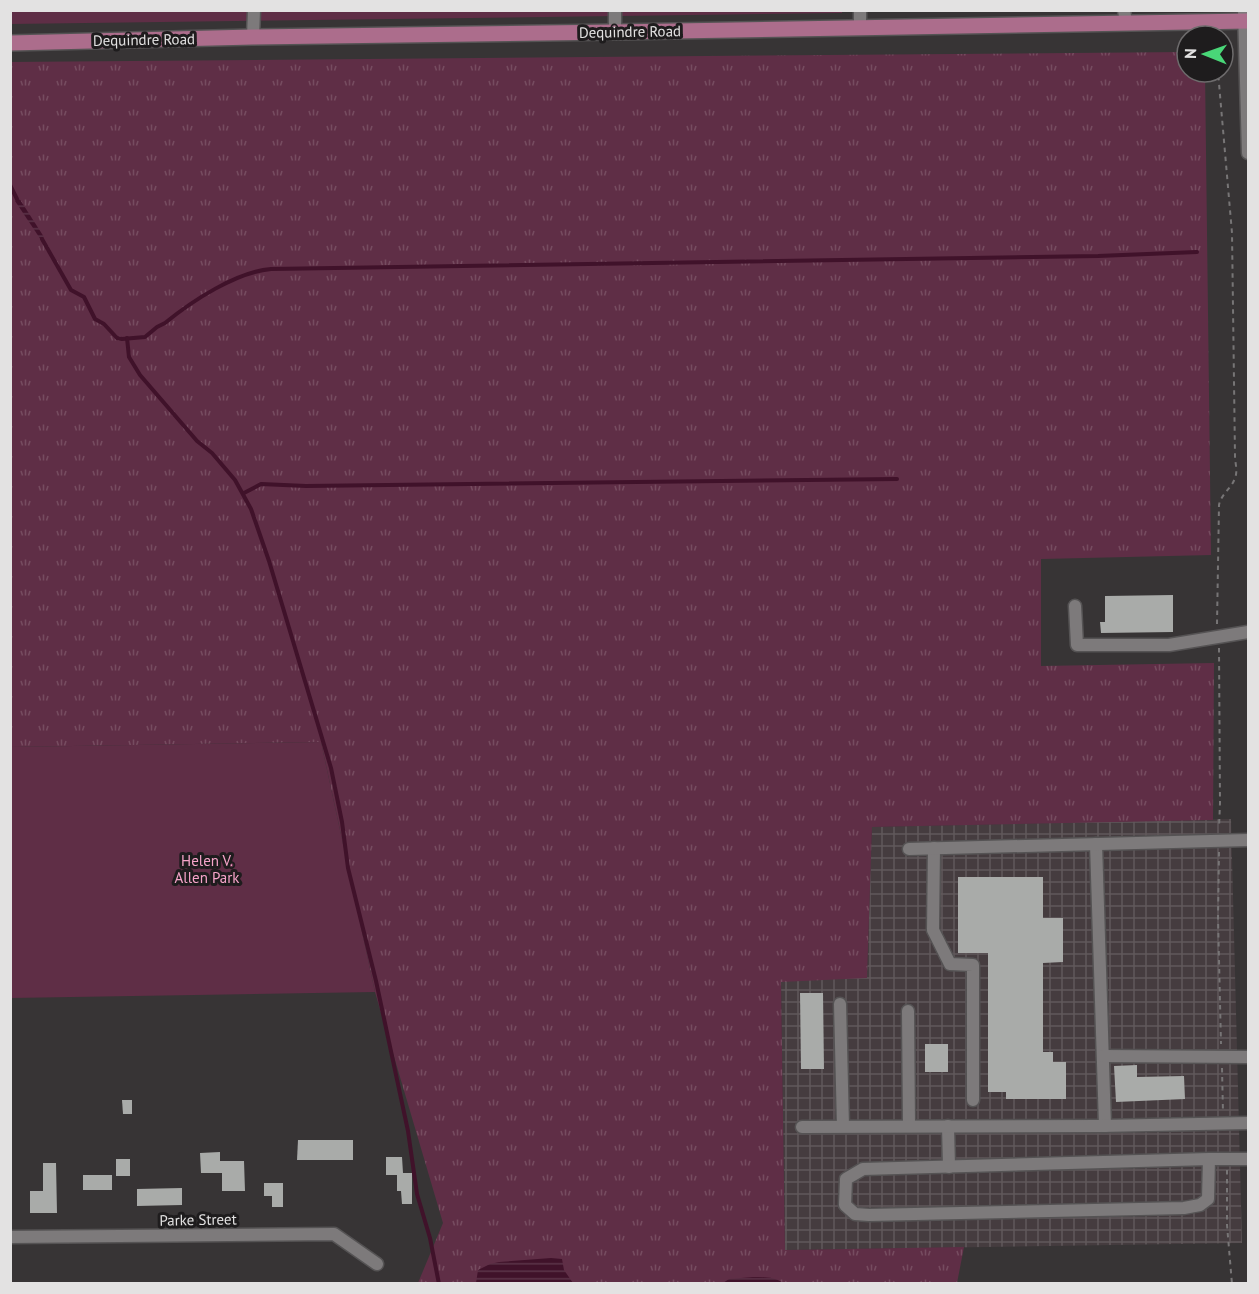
<svg xmlns="http://www.w3.org/2000/svg" width="1259" height="1294" font-family="'PT Sans',sans-serif">
<defs>
<pattern id="industrial-grid" width="8" height="8" patternUnits="userSpaceOnUse" patternTransform="scale(1.5)"><rect width="8" height="8" fill="#453c3f"/><path d="M0 4h8M4 0v8" fill="none" stroke="#60585a"/></pattern>
<pattern id="grass-tufts" width="24" height="20" patternUnits="userSpaceOnUse" patternTransform="scale(1.5)"><rect width="24" height="20" fill="#5f2e46"/><path d="M3 7l-1-3M5 7V3M7 7l1-3M15 17l-1-3M17 17v-4M19 17l1-3" fill="none" stroke="#764c60"/></pattern>
<pattern id="water-rules" width="6" height="5" patternUnits="userSpaceOnUse" patternTransform="scale(1.5)"><rect width="6" height="5" fill="#40122a"/><path d="M0 2.5h6" fill="none" stroke="#5b3449"/></pattern>
</defs>
<rect width="100%" height="100%" fill="#373435"/>
<!-- industrial -->
<polygon fill="url(#industrial-grid)" points="1231,819 1242,1243 785,1250 781,981 867,977 872,827"/>
<!-- grass -->
<polygon fill="url(#grass-tufts)" points="1187,52 1187,72 1205,72 1211,555 1041,559 1041,666 1214,663 1213,820 872,827 867,978 781,982 785,1250 964,1247 957,1283 418,1283 443,1223 375,992 321,742 11,747 10,62"/>
<!-- park -->
<g fill="#5f2e46">
<polygon points="842,10 842,13 11,24 10,11"/>
<polygon points="321,742 375,992 11,998 11,747"/>
</g>
<!-- water -->
<g fill="url(#water-rules)">
<polygon points="19,198 44,237 41,240 15,201"/>
<polygon points="551,1258 562,1259 564,1270 573,1283 476,1283 478,1270 490,1264 499,1262"/>
<path d="M753 1277C764 1277 775 1277 783 1283H723L729 1279Z"/>
</g>
<g fill="none" stroke-linecap="round" stroke-linejoin="round">
<!-- stream -->
<g stroke="#40122a" stroke-width="4">
<polyline points="10,185 17,199"/>
<path d="M42 239 71 290 84 297 95 319 104 324 117 338 122 339 145 337 157 327 165 323C192 301 236 272 271 269L1098 256 1197 252"/>
<polyline points="127,338 129,357 140,375 197,441 212,453 235,480 251,509 269,561 331,768 342,822 348,868 376,981 408,1131 417,1194 430,1238 439,1284"/>
<polyline points="244,493 261,484 306,486 897,479"/>
</g>
</g>
<!-- building -->
<g fill="#a9aba9">
<polygon points="1173,595 1173,632 1101,633 1100,622 1105,622 1105,596"/>
<polygon points="958,877 1043,877 1043,918 1063,918 1063,962 1043,963 1043,1052 1053,1052 1053,1062 1066,1062 1066,1099 1006,1099 1006,1092 988,1092 988,953 958,953"/>
<polygon points="800,993 823,993 824,1069 801,1069"/>
<rect x="925" y="1044" width="23" height="28"/>
<polygon points="1137,1065 1137,1077 1184,1076 1185,1099 1116,1102 1114,1066"/>
<polygon points="122,1100 132,1100 132,1114 123,1114"/>
<polygon points="298,1140 353,1140 353,1160 297,1160"/>
<polygon points="220,1152 220,1161 244,1161 245,1191 222,1191 222,1173 201,1173 200,1153"/>
<polygon points="386,1157 402,1157 403,1173 412,1173 412,1204 402,1204 401,1191 397,1191 397,1175 386,1175"/>
<rect x="116" y="1159" width="14" height="17"/>
<polygon points="43,1163 56,1163 57,1213 30,1213 30,1191 43,1191"/>
<rect x="83" y="1175" width="29" height="15"/>
<polygon points="264,1183 283,1183 283,1207 272,1207 272,1196 264,1196"/>
<polygon points="182,1188 182,1205 137,1206 137,1189"/>
</g>
<g fill="none" stroke-linecap="round" stroke-linejoin="round">
<!-- minor casing -->
<g stroke="#555354" stroke-width="15">
<g id="minor">
<polyline points="615,10 615,32"/>
<polyline points="860,10 860,28"/>
<polyline points="1124,10 1126,23"/>
<polyline points="1244,10 1248,153"/>
<polyline points="253,37 254,10"/>
<polyline points="1075,606 1077,645 1169,645 1248,632"/>
<polyline points="1096,844 1105,1126"/>
<polyline points="934,848 933,930 950,964 973,965 973,1100"/>
<polyline points="909,849 1248,840"/>
<polyline points="840,1004 843,1126"/>
<polyline points="908,1011 909,1126"/>
<polyline points="1103,1056 1248,1057"/>
<polyline points="948,1126 949,1167"/>
<polyline points="802,1127 1100,1126 1248,1123"/>
<polyline points="1209,1159 1208,1199 1200,1205 1184,1208 869,1215 855,1214 845,1205 846,1179 863,1169 1209,1159 1248,1159"/>
<polyline points="10,1237 334,1234 377,1264"/>
</g>
</g>
<!-- major casing -->
<g stroke="#555354" stroke-width="18">
<polyline id="major" points="10,43 253,37 615,32 1248,21"/>
</g>
<!-- path -->
<g stroke="#777576" stroke-width="2" stroke-dasharray="4.5 4.5" stroke-linecap="butt">
<polyline points="1223,52 1232,52"/>
<path d="M1217 624 1219 505C1221 494 1232 488 1235 478 1238 471 1235 463 1235 456L1232 233 1218 72"/>
<polyline points="1219,648 1220,803 1219,828"/>
<polyline points="1219,852 1218,918 1221,1044"/>
<polyline points="1222,1068 1223,1113"/>
<polyline points="1227,1170 1227,1225 1232,1284"/>
</g>
<!-- minor -->
<use href="#minor" stroke="#7d7a7b" stroke-width="12"/>
<!-- major -->
<use href="#major" stroke="#ac6d8c" stroke-width="15"/>
</g>
<g text-anchor="middle" stroke-width="6" stroke-linejoin="round" paint-order="stroke">
<!-- street labels -->
<g font-size="15" fill="#e3e2e2" stroke="#1e1c1d">
<text transform="translate(630 32) rotate(-1)" y="5">Dequindre Road</text>
<text transform="translate(144 40) rotate(-1)" y="5">Dequindre Road</text>
<text transform="translate(198 1220) rotate(-1)" y="5">Parke Street</text>
</g>
<!-- park labels -->
<g font-size="15" fill="#f7a4ca" stroke="#1e1c1d">
<text x="207" y="866">Helen V.<tspan x="207" dy="17">Allen Park</tspan></text>
</g>
</g>
<!-- border -->
<rect width="1259" height="1294" fill="none" stroke="#e3e2e2" stroke-width="24"/>
<!-- north arrow -->
<g transform="translate(1205 54) rotate(271)"><circle r="28" fill="#1e1c1d" stroke="#6d6b6c" stroke-width="1.5"/>
<path d="M0-4.5L10 22L0 15L-10 22Z" fill="#49d778"/>
<text y="-9" font-size="16" font-weight="bold" text-anchor="middle" fill="#e3e2e2">N</text>
</g>
</svg>
